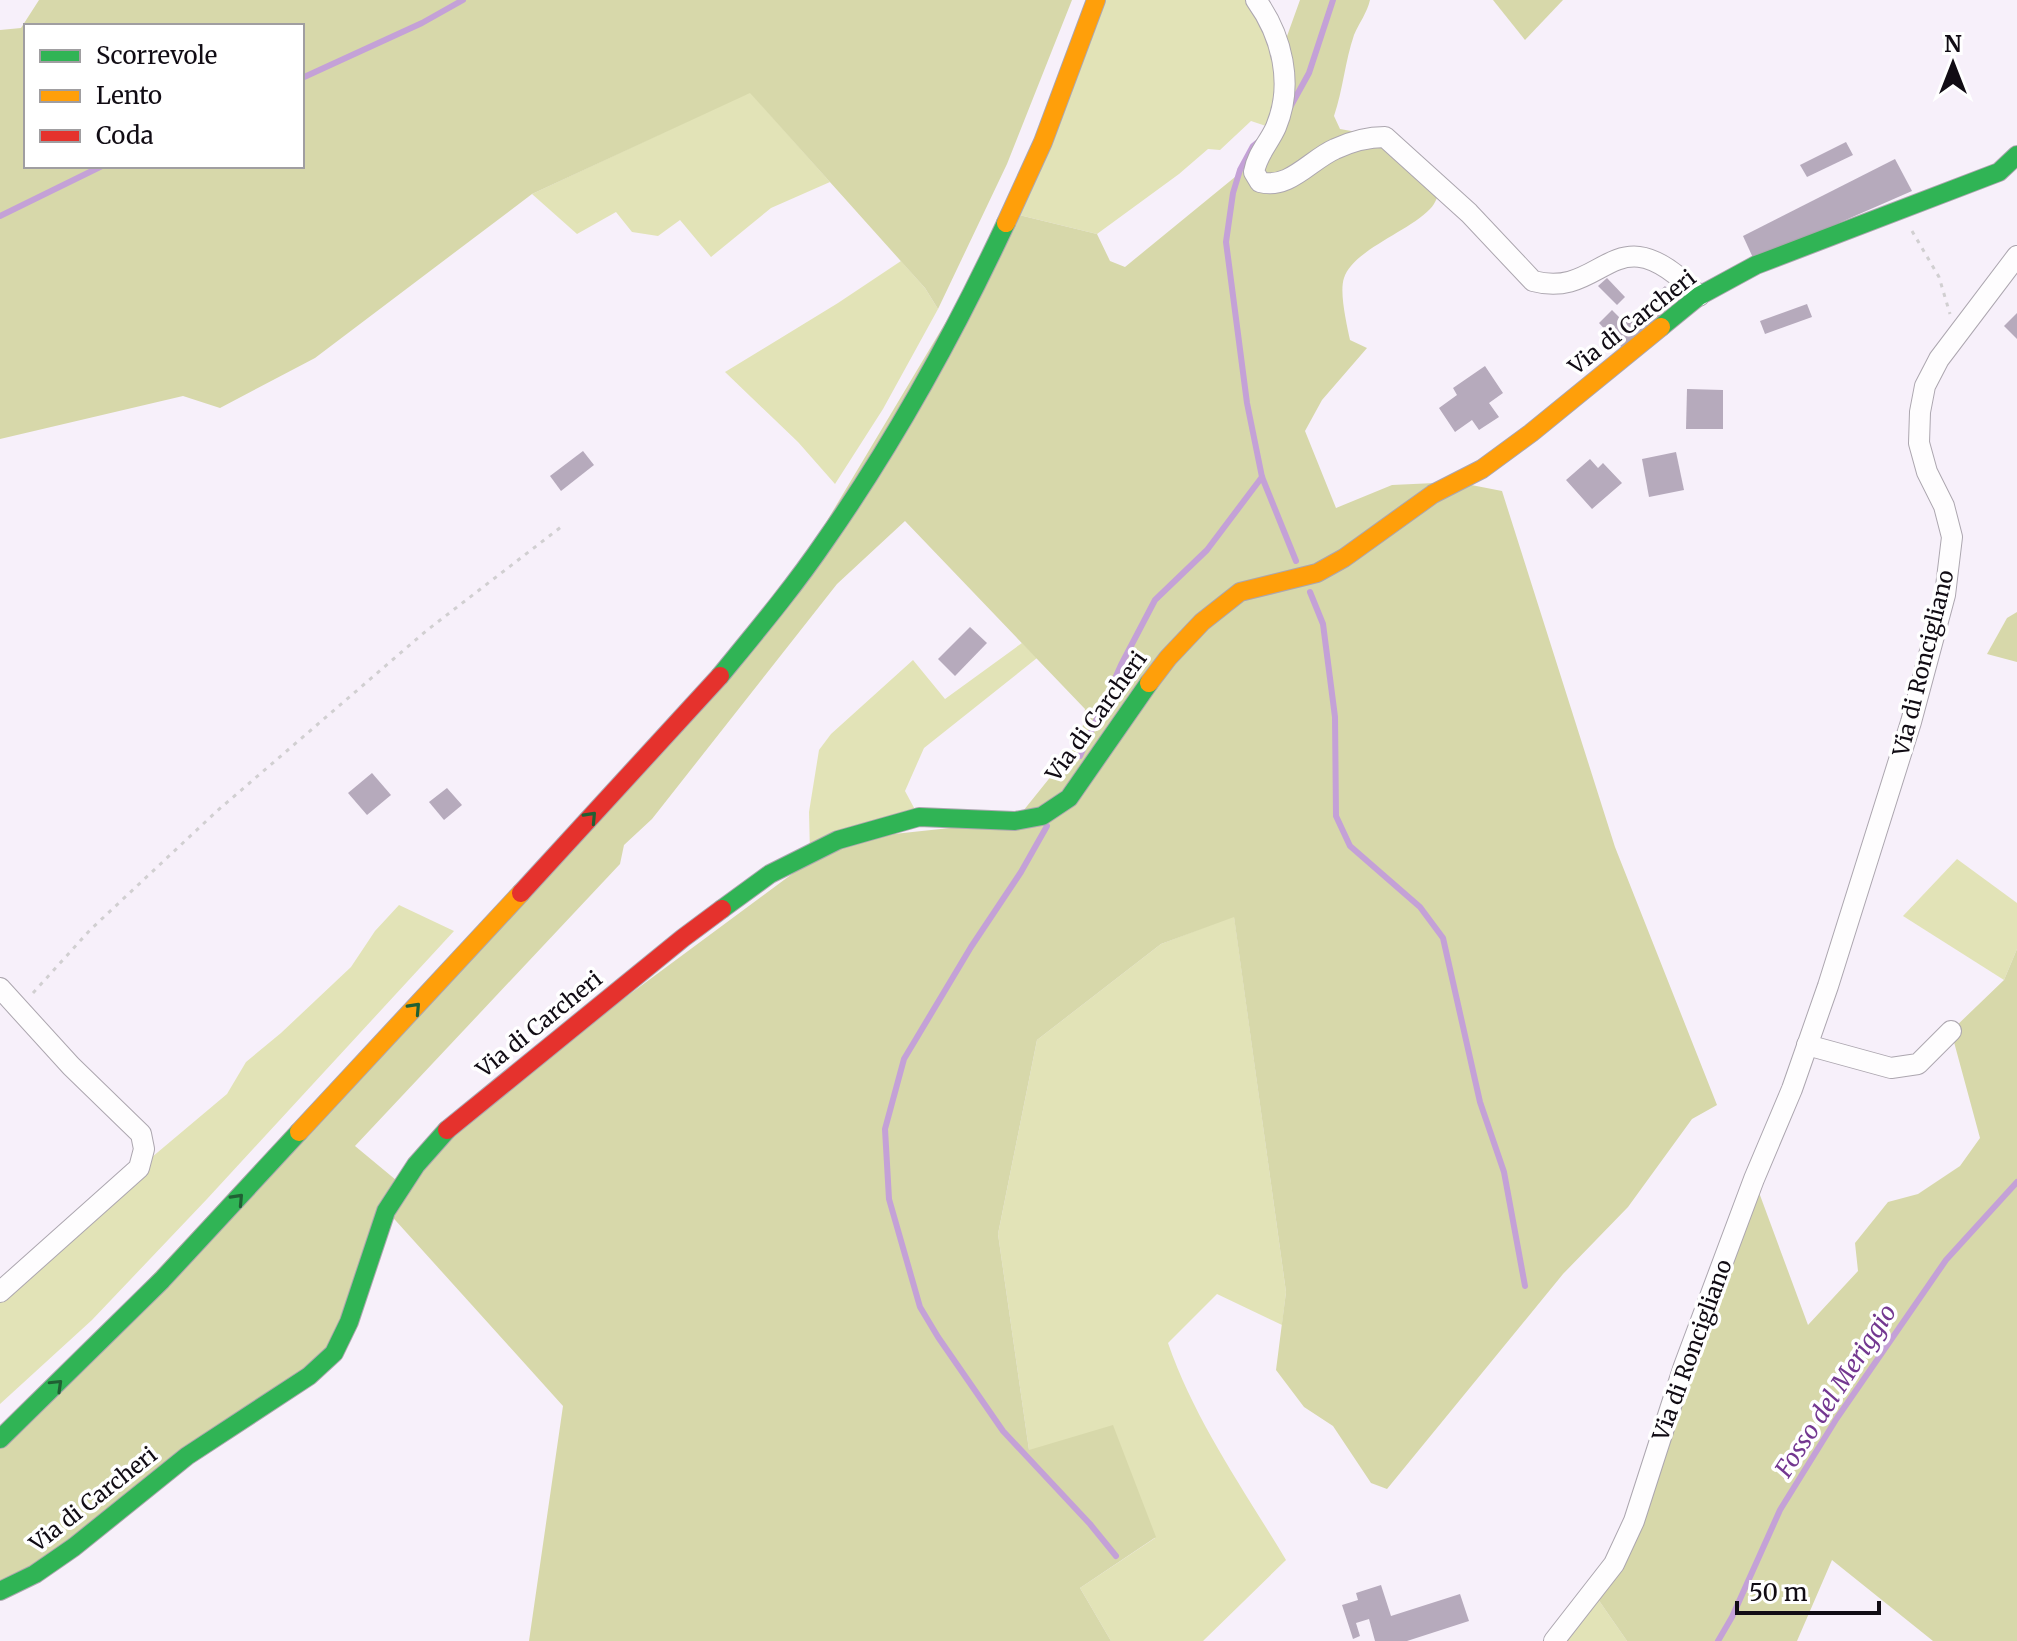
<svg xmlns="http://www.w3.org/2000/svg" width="2017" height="1641" font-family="Merriweather,serif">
<rect width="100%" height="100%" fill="#f7f0fa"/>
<!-- green -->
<g fill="#e2e3b7">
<polygon points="1096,0 1256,0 1282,50 1275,129 1251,121 1220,150 1208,149 1179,174 1097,234 1011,213"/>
<polygon points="750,92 830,182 771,208 711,257 680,220 658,236 632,232 616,212 577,234 532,194"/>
<polygon points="901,261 925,288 938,309 883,409 835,484 798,442 725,372 838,303"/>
<polygon points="1022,643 1037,658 924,748 905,791 919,817 810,854 809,812 819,750 831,734 913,660 945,699"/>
<polygon points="1957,859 2017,903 2017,949 2004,980 1903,916"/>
<polygon points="399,905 454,931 207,1199 92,1320 0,1404 0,1292 139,1168 227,1094 246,1062 281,1033 351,967 375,931"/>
<path d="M1234 916 1286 1292 1282 1325 1217 1294 1168 1343C1195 1421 1244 1490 1286 1560L1203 1641H1111L1080 1588 1155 1538 1029 1450 998 1234 1037 1040 1161 944Z"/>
<polygon points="1593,1592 1627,1641 1554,1641"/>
</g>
<!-- forest -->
<g fill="#d7d8aa" fill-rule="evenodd">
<path d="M39 0H1072L1007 164 938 309 925 288 750 93 532 194 315 358 220 408 183 396 0 439V30L21 28ZM26 26H302V166H26Z"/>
<path d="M1300 0H1370C1367 13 1359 23 1354 35 1345 61 1343 90 1334 116L1340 129 1385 137 1441 187C1438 195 1436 203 1430 209 1408 232 1353 250 1344 278 1339 292 1347 325 1350 340L1367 348 1322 400 1305 431 1336 508 1392 485 1456 482 1502 491 1615 847 1717 1105 1692 1119 1628 1207 1563 1274 1387 1489 1371 1483 1333 1426 1304 1407 1276 1370 1286 1292 1234 917 1161 944 1037 1040 998 1234 1029 1450 1113 1425 1156 1537 1080 1588 1111 1641H529L563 1406 387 1211 334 1353 0 1591V1439L776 606 1011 213 1097 234 1110 261 1125 267 1257 159 1275 129 1282 50ZM905 521 1085 709 1081 739 1015 821 838 840 449 1128 402 1185 355 1146 620 864 624 845 652 819 837 584Z"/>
<polygon points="1493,0 1563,0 1525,40"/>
<polygon points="2017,612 2017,662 1987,654 2007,618"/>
<polygon points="2017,949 2017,1641 1933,1641 1832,1560 1797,1641 1627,1641 1593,1592 1614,1564 1754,1179 1808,1325 1858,1271 1855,1243 1888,1202 1918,1194 1960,1166 1980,1138 1951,1031 2004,980"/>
</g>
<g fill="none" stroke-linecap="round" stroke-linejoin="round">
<!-- stream -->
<g stroke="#c4a1d7" stroke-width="6">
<polyline points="302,78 422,23 463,0"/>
<polyline points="1288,111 1309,73 1333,0"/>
<polyline points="1258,142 1253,146 1240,170 1233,193 1226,242 1247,403 1262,477 1296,561"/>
<polyline points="0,216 102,166"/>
<polyline points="1310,592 1323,624 1335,717 1336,816 1350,846 1420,907 1443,938 1480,1102 1504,1172 1525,1286"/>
<polyline points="1080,756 1121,665 1155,600 1207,550 1262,477"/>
<polyline points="1047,826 1021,872 971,947 904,1059 885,1129 889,1199 920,1307 938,1337 1003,1431 1090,1524 1116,1556"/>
<polyline points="1718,1641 1732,1617 1780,1510 1837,1418 1946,1260 2017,1182"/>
</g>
</g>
<!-- building -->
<g fill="#b6aabc">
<polygon points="1846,142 1853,155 1807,177 1800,165"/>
<polygon points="1895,159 1912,191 1754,260 1743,236"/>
<polygon points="1607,278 1625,297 1617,305 1598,286"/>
<polygon points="1665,286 1677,300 1624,350 1599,323 1612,310 1625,323"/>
<polygon points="1807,304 1812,317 1765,334 1760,321"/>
<polygon points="2017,313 2017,339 2004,326"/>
<polygon points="1485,366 1503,393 1489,403 1499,417 1479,430 1472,420 1455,432 1439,408 1457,395 1453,388"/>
<polygon points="1687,389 1723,390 1723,429 1686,429"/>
<polygon points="583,451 594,465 561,491 550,476"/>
<polygon points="1676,452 1684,490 1649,497 1642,459"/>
<polygon points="1590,459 1598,468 1603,463 1622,483 1592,509 1566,480"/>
<polygon points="970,627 987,643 955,676 938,659"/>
<polygon points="372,773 391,795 367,815 348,793"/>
<polygon points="447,788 462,805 444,820 429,802"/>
<polygon points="1381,1585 1391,1616 1460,1594 1469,1621 1407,1641 1375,1641 1369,1619 1356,1623 1360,1636 1353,1639 1342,1605 1358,1600 1356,1593"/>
</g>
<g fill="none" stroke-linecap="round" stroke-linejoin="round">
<!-- street casing -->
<g stroke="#aca6af" stroke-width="22">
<g id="street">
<path d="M1256 0C1282 36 1294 84 1276 127 1269 143 1257 154 1254 172L1260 182C1289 190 1310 160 1335 149 1352 141 1367 137 1385 137L1469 213 1533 281C1606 301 1613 206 1699 296"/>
<polyline points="0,988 71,1066 141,1134 144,1149 139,1168 0,1292"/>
<polyline points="1807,1045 1891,1068 1918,1064 1951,1031"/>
<polyline points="1554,1641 1614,1564 1634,1521 1684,1366 1754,1179 1792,1089 1828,986 1911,722 1945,595 1952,537 1944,506 1927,472 1919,443 1920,412 1925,386 1939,359 2017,256"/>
</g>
</g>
<!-- fast casing -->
<g stroke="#aca6af" stroke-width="20">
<g id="fast">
<polyline points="1661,327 1699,296 1756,265 1999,172 2017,155"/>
<path d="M720 676C756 632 793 588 825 541 895 441 954 334 1006 223"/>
<polyline points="722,909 770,874 838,840 919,817 1015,821 1042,816 1069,798 1149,683"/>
<polyline points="0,1439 162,1280 299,1132"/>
<polyline points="0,1591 35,1574 74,1547 187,1456 309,1376 334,1353 349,1322 386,1211 416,1165 447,1130"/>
</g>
</g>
<!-- slow casing -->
<g stroke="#aca6af" stroke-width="20">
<g id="slow">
<polyline points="1006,223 1043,142 1096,0"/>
<polyline points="1149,683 1168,658 1202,622 1240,592 1317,573 1344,558 1433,494 1482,469 1531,433 1661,327"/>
<polyline points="299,1132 521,893"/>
</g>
</g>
<!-- jam casing -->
<g stroke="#aca6af" stroke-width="20">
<g id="jam">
<polyline points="521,893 720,676"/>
<polyline points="447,1130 683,938 722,909"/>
</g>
</g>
<!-- path -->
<g stroke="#d1cfd1" stroke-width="3" stroke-dasharray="4 6" stroke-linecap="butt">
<polyline points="1912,231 1939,277 1950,314"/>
<polyline points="33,993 90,930 217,811 426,631 561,527"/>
</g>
<!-- street -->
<use href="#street" stroke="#fefdfe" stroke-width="20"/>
<!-- fast -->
<use href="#fast" stroke="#30b455" stroke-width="18"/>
<!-- slow -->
<use href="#slow" stroke="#ff9f0a" stroke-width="18"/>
<!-- jam -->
<use href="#jam" stroke="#e5322d" stroke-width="18"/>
</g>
<!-- one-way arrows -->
<defs><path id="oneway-chevron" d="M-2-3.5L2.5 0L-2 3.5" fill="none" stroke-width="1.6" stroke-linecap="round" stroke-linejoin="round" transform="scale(2)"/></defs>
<g stroke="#206034">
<use href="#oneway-chevron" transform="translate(591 817) rotate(-47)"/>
<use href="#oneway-chevron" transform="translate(415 1008) rotate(-47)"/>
<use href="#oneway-chevron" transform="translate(238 1199) rotate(-47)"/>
<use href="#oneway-chevron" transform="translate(57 1385) rotate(-44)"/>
</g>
<g text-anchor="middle" stroke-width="7" stroke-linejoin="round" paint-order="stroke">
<!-- street labels -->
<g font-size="22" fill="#110c14" stroke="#fff">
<text transform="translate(1632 322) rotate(-38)" y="8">Via di Carcheri</text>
<text transform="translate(1923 663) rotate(-76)" y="8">Via di Roncigliano</text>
<text transform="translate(1096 716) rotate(-54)" y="8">Via di Carcheri</text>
<text transform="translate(539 1024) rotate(-39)" y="8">Via di Carcheri</text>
<text transform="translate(1692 1350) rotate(-70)" y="8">Via di Roncigliano</text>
<text transform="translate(93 1499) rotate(-38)" y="8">Via di Carcheri</text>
</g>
<!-- water labels -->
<g font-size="24" font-style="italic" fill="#733790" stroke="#fff">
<text transform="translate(1836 1391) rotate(-57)" y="8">Fosso del Meriggio</text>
</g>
</g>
<!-- legend -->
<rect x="24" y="24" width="280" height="144" fill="#ffffff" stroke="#a09ea1" stroke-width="2"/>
<rect x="40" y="50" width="40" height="12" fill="#30b455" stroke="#a09ea1" stroke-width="2"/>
<text x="96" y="64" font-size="24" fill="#110c14">Scorrevole</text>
<rect x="40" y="90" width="40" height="12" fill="#ff9f0a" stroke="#a09ea1" stroke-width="2"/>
<text x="96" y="104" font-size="24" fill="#110c14">Lento</text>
<rect x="40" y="130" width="40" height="12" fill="#e5322d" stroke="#a09ea1" stroke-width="2"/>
<text x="96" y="144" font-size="24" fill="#110c14">Coda</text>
<!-- north arrow -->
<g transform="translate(1953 64)" stroke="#ffffff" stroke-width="6" paint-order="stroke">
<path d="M0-6L14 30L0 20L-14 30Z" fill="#110c14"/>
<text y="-12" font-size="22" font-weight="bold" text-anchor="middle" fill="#110c14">N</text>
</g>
<!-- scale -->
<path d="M1737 1601v12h142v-12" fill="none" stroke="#110c14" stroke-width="4"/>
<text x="1749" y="1601" font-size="24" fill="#110c14" stroke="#ffffff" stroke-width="6" paint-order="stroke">50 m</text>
</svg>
